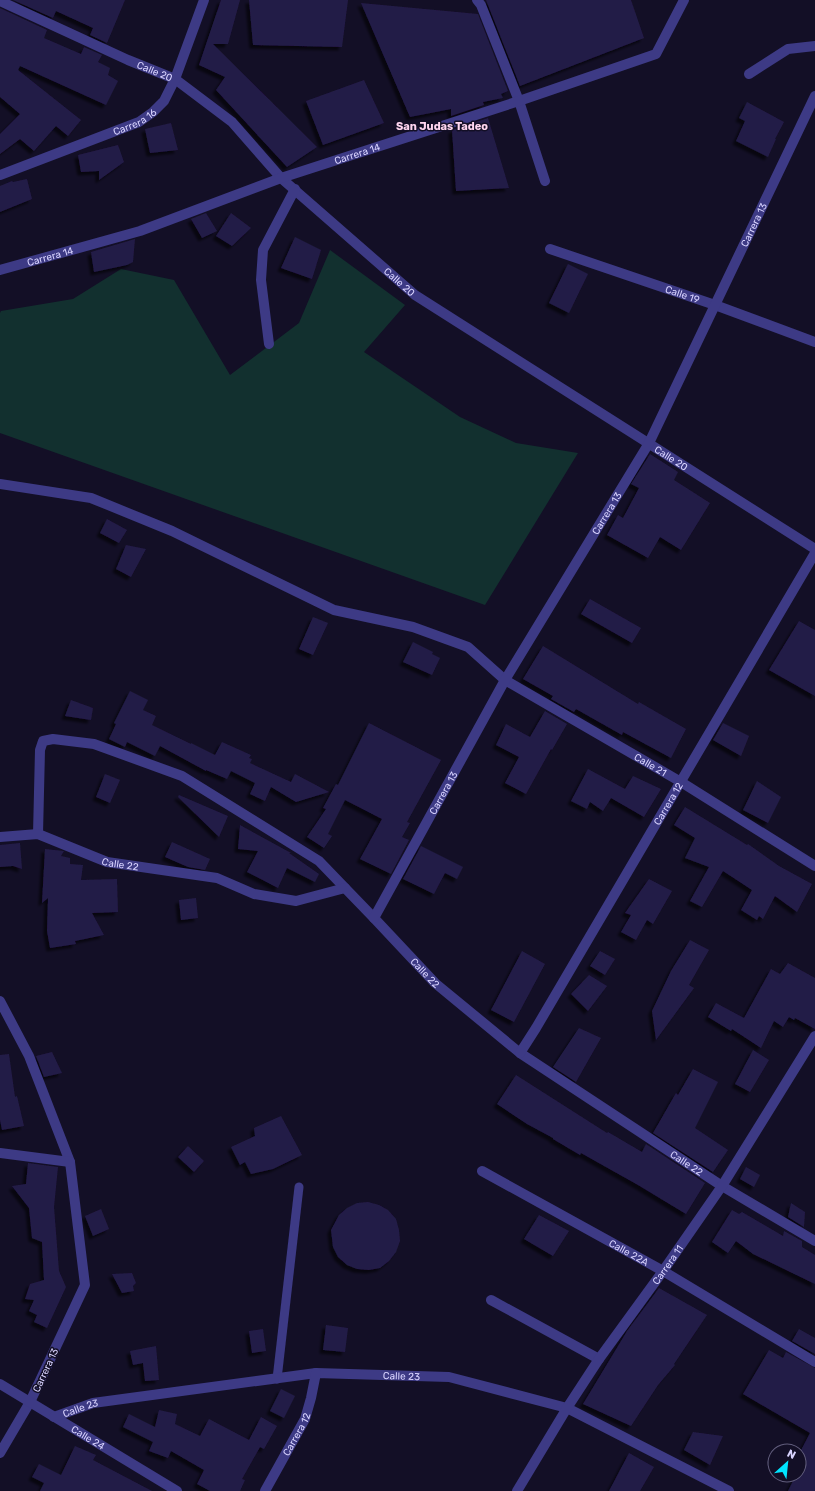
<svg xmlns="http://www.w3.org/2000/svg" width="815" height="1491" font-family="Rubik,sans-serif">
<defs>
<filter id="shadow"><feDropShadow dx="-3.5" dy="3.5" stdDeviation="1" flood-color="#0009"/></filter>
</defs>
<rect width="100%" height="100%" fill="#130f26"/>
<!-- green -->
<polygon fill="#12302f" points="330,250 405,305 364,352 460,417 516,443 578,453 485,605 0,433 0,313 1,311 73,299 121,269 174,280 230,375 299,323"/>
<!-- building -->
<g fill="#241b47" filter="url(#shadow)">
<polygon points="13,0 125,0 107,43 90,35 93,28 56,11 53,18"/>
<polygon points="221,0 240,0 228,44 213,44 317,147 287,167 216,90 225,77 199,65"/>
<polygon points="249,0 348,0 342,47 253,45"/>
<polygon points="486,0 631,0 644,38 520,86"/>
<polygon points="361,3 478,14 508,91 501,94 503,98 483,102 484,105 451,116 451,109 410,117"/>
<polygon points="0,8 47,30 44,38 81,54 84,47 102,55 98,62 110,68 108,75 118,81 106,105 20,66 18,70 81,120 68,136 56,126 34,151 20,139 0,154 0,134 20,114 0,97"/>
<polygon points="364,80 384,123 323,145 306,101"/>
<polygon points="747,102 784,122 775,139 776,139 768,157 736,141 745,121 739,118"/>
<polygon points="488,118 509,188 456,191 452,130"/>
<polygon points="171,123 178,150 150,153 145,129"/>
<polygon points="118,145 124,162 99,180 99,171 81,172 78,155"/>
<polygon points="27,179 32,199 0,212 0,186 12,181 13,182"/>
<polygon points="206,213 217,231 202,238 191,219"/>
<polygon points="231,213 251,228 232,246 216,236"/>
<polygon points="295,237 321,250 312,279 281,268"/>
<polygon points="135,239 133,262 127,265 94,272 91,252"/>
<polygon points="568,264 588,274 569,313 549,303"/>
<polygon points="650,454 678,472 674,480 710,503 681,550 660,537 648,558 607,535 618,515 623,518 639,488 631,484"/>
<polygon points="107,519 127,530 119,543 100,533"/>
<polygon points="126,545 146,549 131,577 116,569"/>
<polygon points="590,599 641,628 632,643 581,614"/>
<polygon points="313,617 328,623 313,655 299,649"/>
<polygon points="799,621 815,630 815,696 769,670"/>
<polygon points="413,642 433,652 432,654 440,658 432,675 403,662"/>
<polygon points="543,646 638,704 639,702 686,729 671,758 623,732 622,735 576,709 574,712 551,699 553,696 523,679"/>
<polygon points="130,691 148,700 143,710 156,716 152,725 191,744 191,743 215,755 222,742 251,755 249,758 252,759 250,763 291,782 295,774 329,792 296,802 271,787 265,801 250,794 255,783 231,771 227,779 206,770 206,771 160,746 155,756 127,742 125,747 109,739 116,724 114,723"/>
<polygon points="71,700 93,708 91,720 65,716"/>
<polygon points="545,711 567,724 552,750 551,749 526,794 505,783 519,757 496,745 506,724 530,737"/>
<polygon points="369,723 441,760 407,822 410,823 402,837 409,840 391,874 360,859 382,819 345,800 328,834 332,836 324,848 307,837 326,809 323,808 336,784 338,785"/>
<polygon points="723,723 749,736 741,756 713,740"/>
<polygon points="588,769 625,789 633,776 661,789 644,817 611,798 603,811 590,802 587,809 571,801"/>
<polygon points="105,774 120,780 110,803 96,797"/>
<polygon points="757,781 781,797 768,823 743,810"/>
<polygon points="179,795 228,816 219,837 178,797"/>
<polygon points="685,807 747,845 748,844 779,866 812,884 797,912 775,896 763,919 759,916 757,920 741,910 752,890 723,871 702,907 690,901 709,867 685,858 695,838 674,825"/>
<polygon points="240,825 291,853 289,853 319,874 315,882 287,868 278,888 247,872 258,851 238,849"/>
<polygon points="172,842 210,859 205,870 188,867 165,857"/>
<polygon points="20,843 22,869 13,866 0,867 0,845"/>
<polygon points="421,846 463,867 457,879 445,873 434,894 403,879"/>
<polygon points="45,849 64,851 61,856 70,858 70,864 83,865 81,880 117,879 118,912 92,913 104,935 75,941 76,944 50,948 47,931 48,898 42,903"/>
<polygon points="649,879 672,891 653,924 647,920 636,940 621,932 631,915 625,913"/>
<polygon points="196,898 198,918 181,920 179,900"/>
<polygon points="690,940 709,950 689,985 694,988 656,1040 652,1011 671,971"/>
<polygon points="522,951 545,964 514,1022 491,1010"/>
<polygon points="600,951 615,959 605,975 590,966"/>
<polygon points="788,963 815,978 815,1029 795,1018 794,1020 789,1017 783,1027 774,1021 761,1048 732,1029 731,1031 708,1017 716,1003 744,1018 771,969 780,974"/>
<polygon points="589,975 607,986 588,1011 571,994"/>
<polygon points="579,1028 601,1038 576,1082 553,1067"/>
<polygon points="753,1050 769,1060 750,1092 735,1084"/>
<polygon points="52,1052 62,1073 44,1077 36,1056"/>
<polygon points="9,1054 15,1097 17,1096 24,1126 2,1130 0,1120 0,1055"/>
<polygon points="693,1069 718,1082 695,1128 728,1150 713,1172 653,1133 676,1093 678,1095"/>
<polygon points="516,1075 607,1133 608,1132 642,1152 646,1144 705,1183 686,1214 638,1185 581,1153 580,1155 553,1139 553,1138 527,1124 497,1104"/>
<polygon points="281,1116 302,1155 273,1169 251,1174 245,1162 240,1165 231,1147 255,1136 254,1128"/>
<polygon points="188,1146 204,1161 194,1172 178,1157"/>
<polygon points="28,1163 58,1167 54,1207 59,1271 66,1287 47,1328 34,1322 37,1315 29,1311 34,1300 25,1299 30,1284 44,1280 42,1242 32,1238 29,1208 12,1186 26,1184"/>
<polygon points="746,1167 760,1175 754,1187 740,1179"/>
<polygon points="368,1202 379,1205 388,1210 396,1219 399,1230 400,1241 396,1252 389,1261 380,1268 369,1270 357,1269 347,1265 338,1257 333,1247 331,1230 339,1215 347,1208 357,1203"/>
<polygon points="791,1203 805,1212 804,1227 788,1217"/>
<polygon points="101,1209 109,1229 93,1236 85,1216"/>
<polygon points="732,1210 739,1214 742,1212 783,1236 784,1231 802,1241 802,1247 815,1255 815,1284 753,1254 736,1241 728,1253 712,1242"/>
<polygon points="539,1215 569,1231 553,1256 524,1239"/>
<polygon points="132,1273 136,1283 133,1286 134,1291 122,1293 112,1274"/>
<polygon points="659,1288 707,1315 674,1364 675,1365 658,1385 631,1426 583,1404 627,1331"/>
<polygon points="326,1325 348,1328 345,1352 323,1350"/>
<polygon points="263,1329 266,1351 252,1353 249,1331"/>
<polygon points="799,1329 815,1338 815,1354 792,1341"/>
<polygon points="156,1346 159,1380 145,1381 143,1363 133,1365 130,1351"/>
<polygon points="769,1350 783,1358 786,1352 815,1368 815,1491 788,1491 796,1475 799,1475 799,1454 810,1433 743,1394"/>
<polygon points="281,1389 295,1396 284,1418 270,1411"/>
<polygon points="159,1410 177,1414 175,1424 200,1436 209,1419 249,1440 261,1417 277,1426 264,1449 260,1447 242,1479 245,1480 240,1491 210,1491 197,1484 204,1470 171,1451 168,1458 149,1451 153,1442 123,1427 129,1414 155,1427"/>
<polygon points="693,1432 723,1436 710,1465 684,1450"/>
<polygon points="75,1446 96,1455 93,1460 152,1491 40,1491 44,1483 32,1477 39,1464 61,1475"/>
<polygon points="629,1453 654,1467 640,1491 609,1491"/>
</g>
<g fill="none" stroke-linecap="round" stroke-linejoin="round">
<!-- service -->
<polyline stroke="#3d3a85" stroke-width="9" points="277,1379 299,1187"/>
<!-- minor -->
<g stroke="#3d3a85" stroke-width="10">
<polyline points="477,0 481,5 519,101 545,181"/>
<path id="s1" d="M0 1 128 60 175 79 232 122 281 178 415 295 815 549"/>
<polyline points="749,74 788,49 815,46"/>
<path id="s2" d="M0 175 139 122 153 112 164 101 175 79 204 0"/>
<path id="s3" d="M550 249 715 305 815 342"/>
<path id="s4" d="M0 270 140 231 281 178 519 101 656 54 684 0"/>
<polyline points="269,344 261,280 263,250 295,189"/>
<path id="s5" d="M0 484 91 498 172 531 334 610 413 627 468 647 505 680 681 782 815 866"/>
<polyline points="38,834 40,750 43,741 53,739 94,744 182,776 319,861 345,888"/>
<path id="s6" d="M0 837 38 834 107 862 217 878 254 894 296 901 345 888 374 918 435 983 520 1053 722 1186 815 1241"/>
<path id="s7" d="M374 918 505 680 649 443 815 96"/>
<polyline points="0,1001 29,1056 70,1162 85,1285 30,1402 0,1453"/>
<path id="s8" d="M520 1053 536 1028 815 553"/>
<polyline points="0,1153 70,1162"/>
<path id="s9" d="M482 1171 663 1271 815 1362"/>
<polyline points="491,1300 599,1359"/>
<path id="s10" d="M0 1384 177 1491"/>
<path id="s11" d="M54 1417 93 1403 316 1373 449 1377 567 1408 729 1491"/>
<path id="s12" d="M265 1491 305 1419 311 1398 316 1373"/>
<path id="s13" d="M517 1491 567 1408 599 1359 663 1271 722 1186 815 1036"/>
</g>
</g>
<g text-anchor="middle" stroke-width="3" stroke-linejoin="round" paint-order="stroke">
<!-- street labels -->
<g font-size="10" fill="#d9d4ff" stroke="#130f26">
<text dy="4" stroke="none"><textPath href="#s1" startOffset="170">Calle 20</textPath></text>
<text dy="4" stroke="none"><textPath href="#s2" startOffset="145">Carrera 16</textPath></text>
<text dy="4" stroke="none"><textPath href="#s4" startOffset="376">Carrera 14</textPath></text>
<text dy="4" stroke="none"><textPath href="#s7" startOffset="791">Carrera 13</textPath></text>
<text dy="4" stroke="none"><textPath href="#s4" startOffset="52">Carrera 14</textPath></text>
<text dy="4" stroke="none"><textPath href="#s1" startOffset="495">Calle 20</textPath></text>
<text dy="4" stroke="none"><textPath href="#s3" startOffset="140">Calle 19</textPath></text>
<text dy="4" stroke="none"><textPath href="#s1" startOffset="819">Calle 20</textPath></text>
<text dy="4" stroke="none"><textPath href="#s7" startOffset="467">Carrera 13</textPath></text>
<text dy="4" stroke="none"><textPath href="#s5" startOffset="717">Calle 21</textPath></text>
<text dy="4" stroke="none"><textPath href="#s7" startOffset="143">Carrera 13</textPath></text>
<text dy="4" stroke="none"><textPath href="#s8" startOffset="290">Carrera 12</textPath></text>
<text dy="4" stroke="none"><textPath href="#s6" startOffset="126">Calle 22</textPath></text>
<text dy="4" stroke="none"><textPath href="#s6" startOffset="474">Calle 22</textPath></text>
<text dy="4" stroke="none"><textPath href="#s6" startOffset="798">Calle 22</textPath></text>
<text dy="4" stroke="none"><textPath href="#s9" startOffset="168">Calle 22A</textPath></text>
<text dy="4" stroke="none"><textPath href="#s13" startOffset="272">Carrera 11</textPath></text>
<text transform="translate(45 1370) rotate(-65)" y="4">Carrera 13</text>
<text dy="4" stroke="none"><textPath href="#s11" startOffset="352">Calle 23</textPath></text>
<text dy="4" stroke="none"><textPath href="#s11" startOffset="28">Calle 23</textPath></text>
<text dy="4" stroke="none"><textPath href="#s12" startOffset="65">Carrera 12</textPath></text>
<text dy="4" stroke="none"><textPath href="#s10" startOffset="103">Calle 24</textPath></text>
</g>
<!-- neighbourhood labels -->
<g font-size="11" font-weight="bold" fill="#ffd6f0" stroke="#130f26">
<text x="442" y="130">San Judas Tadeo</text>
</g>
</g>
<!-- north arrow -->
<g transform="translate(787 1463) rotate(27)"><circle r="19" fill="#130f26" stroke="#625e7d"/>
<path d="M0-3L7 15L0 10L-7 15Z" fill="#00e5ff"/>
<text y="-6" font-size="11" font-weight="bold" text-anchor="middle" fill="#d9d4ff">N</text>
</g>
</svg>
